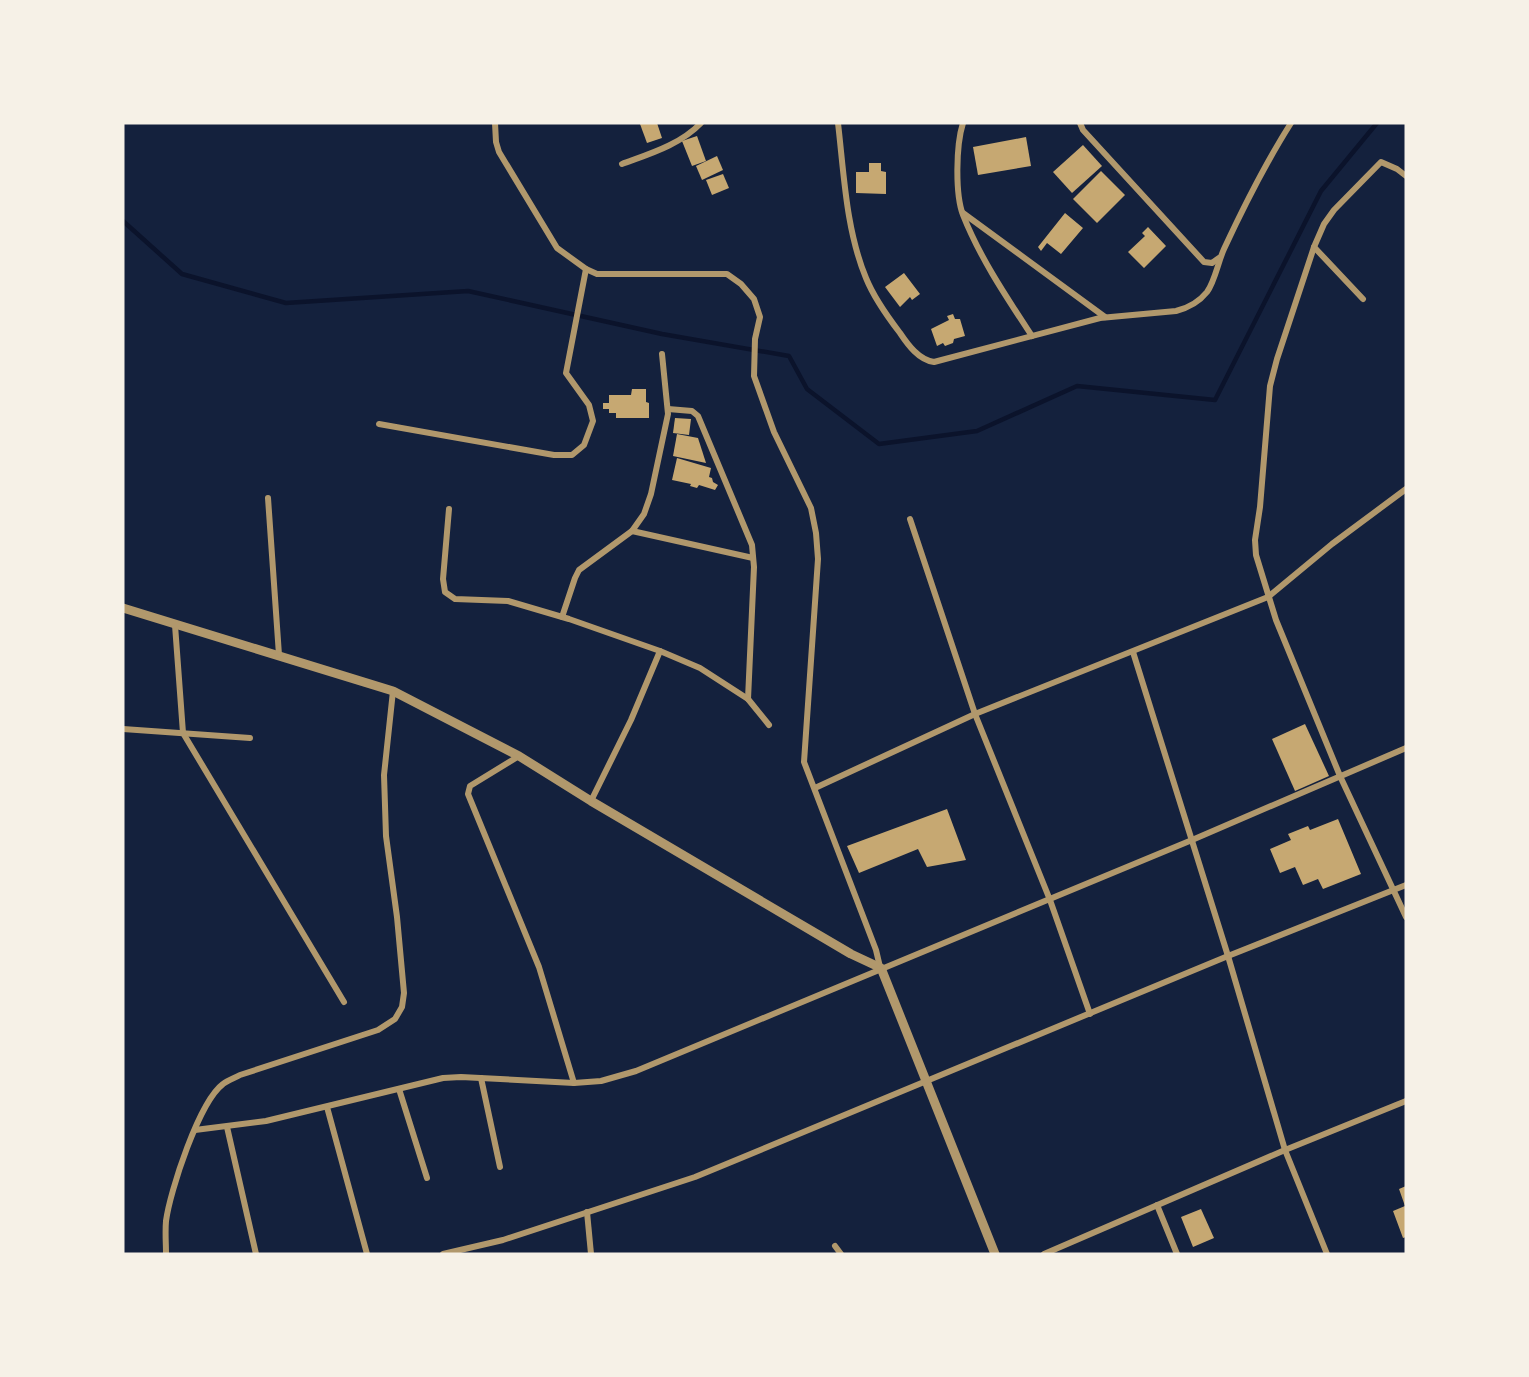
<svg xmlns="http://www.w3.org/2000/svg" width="1529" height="1377" font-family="Helvetica,sans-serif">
<rect width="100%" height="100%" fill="#14213d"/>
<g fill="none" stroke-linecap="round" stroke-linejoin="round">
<!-- stream -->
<polyline stroke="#0b132b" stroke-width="4.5" points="123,221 182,274 286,303 468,291 662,334 789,356 807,389 879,444 977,431 1077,386 1215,400 1321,191 1377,123"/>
</g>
<!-- building -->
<g fill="#c6a872">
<polygon points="642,123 657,123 662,138 647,143 640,124"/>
<polygon points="697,136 706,161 692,166 682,141"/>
<polygon points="1026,137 1031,166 978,175 973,147"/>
<polygon points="1083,145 1102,166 1072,193 1053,172"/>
<polygon points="717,156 723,170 702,180 696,166"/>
<polygon points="869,163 881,163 881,171 886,172 886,194 856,193 856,172 869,172"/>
<polygon points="1101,171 1125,195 1097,223 1073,199"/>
<polygon points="723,174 729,188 712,195 706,180"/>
<polygon points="1065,213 1083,228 1061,254 1047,243 1041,251 1038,247"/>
<polygon points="1148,227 1166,246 1144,268 1128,252 1145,236 1142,233"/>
<polygon points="904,273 920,294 912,300 910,297 900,307 885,287"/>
<polygon points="953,314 955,319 960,319 965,336 954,339 953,343 945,346 943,343 937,346 931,329 949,320 947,316"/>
<polygon points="632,389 646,389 646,402 649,403 649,418 616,418 616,413 609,413 609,409 603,409 603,403 609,403 609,395 631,395"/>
<polygon points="675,418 691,419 689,435 673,433"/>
<polygon points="677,434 698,438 706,463 673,456"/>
<polygon points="677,458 711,468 709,477 712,478 713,482 718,485 715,490 699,485 697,488 690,486 691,484 672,480"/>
<polygon points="1305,724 1329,776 1295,791 1272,739"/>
<polygon points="947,809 966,860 927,867 918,849 859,873 847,846"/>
<polygon points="1338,819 1361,874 1323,889 1318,879 1303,885 1295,867 1280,873 1270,849 1291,840 1288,834 1308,826 1310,830"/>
<polygon points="1406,1186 1406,1237 1403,1238 1393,1211 1405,1206 1399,1189"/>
<polygon points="1201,1209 1214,1238 1193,1247 1181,1217"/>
</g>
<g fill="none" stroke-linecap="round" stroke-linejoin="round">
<!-- minor -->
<g stroke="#b1986c" stroke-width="6">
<polyline points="495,123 496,142 499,152 557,248 586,269 597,274 727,274 741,284 754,299 760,317 755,339 754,376 774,432 811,508 816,533 818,559 804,762 876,950 880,967"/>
<path d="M838 123C844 174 846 230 866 278 874 298 887 316 900 333 908 345 919 360 934 362L1100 318 1176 311C1188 308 1199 302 1207 292 1215 281 1218 262 1224 249 1244 206 1265 164 1291 123"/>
<path d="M963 123C956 145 955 194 963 215 980 258 1007 298 1032 336"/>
<polyline points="1080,123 1083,130 1204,262 1212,263 1219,258"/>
<path d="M622 164C649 154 680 145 701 123"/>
<polyline points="1406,176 1397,169 1381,162 1334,210 1324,224 1314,247 1277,359 1270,386 1260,507 1255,540 1256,555 1276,620 1340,776 1406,917"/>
<polyline points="963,213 1105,317"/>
<polyline points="1314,247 1363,299"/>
<polyline points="668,409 692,411 698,416 752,545 754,567 748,699"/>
<polyline points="379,424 554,455 572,455 584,445 593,421 589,405 566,373 586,269"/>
<polyline points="268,498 279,655"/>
<polyline points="449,509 443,579 445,592 455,599 508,601 569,619 660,651 700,668 748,699 769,725"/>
<polyline points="910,519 975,714 1050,900 1090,1014"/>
<polyline points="632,531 753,558"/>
<polyline points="562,617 575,578 579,570 632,531 644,514 651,494 668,414 662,354"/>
<polyline points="175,625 183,733 344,1002"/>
<polyline points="1133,652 1228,956 1285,1150 1327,1254"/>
<polyline points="123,729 250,738"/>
<polyline points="519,756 470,786 468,794 539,967 574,1083"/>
<polyline points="815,788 975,714 1268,597 1332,544 1406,489"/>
<polyline points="591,801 631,720 660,651"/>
<polyline points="481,1078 500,1167"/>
<polyline points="399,1089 427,1178"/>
<polyline points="327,1107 367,1254"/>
<polyline points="227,1127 256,1254"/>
<polyline points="195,1130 266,1121 443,1078 461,1077 574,1083 601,1081 636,1071 1192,840 1406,748"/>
<polyline points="1157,1205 1177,1254"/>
<polyline points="587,1212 591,1254"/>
<polyline points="835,1246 841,1254"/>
<path d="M166 1254C166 1243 165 1232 166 1221 170 1191 199 1102 223 1084 228 1080 235 1078 240 1075L378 1030 395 1019 402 1007 404 993 397 917 386 836 384 775 393 691"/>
<polyline points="443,1254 503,1240 695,1177 1228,956 1406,885"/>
<polyline points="1044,1254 1285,1150 1406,1101"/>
</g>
<!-- tertiary -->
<polyline stroke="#b1986c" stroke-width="9" points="123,608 393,691 519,756 591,801 851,954 881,968 995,1254"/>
</g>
<!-- border -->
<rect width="1529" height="1377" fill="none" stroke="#f6f1e7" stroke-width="249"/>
</svg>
